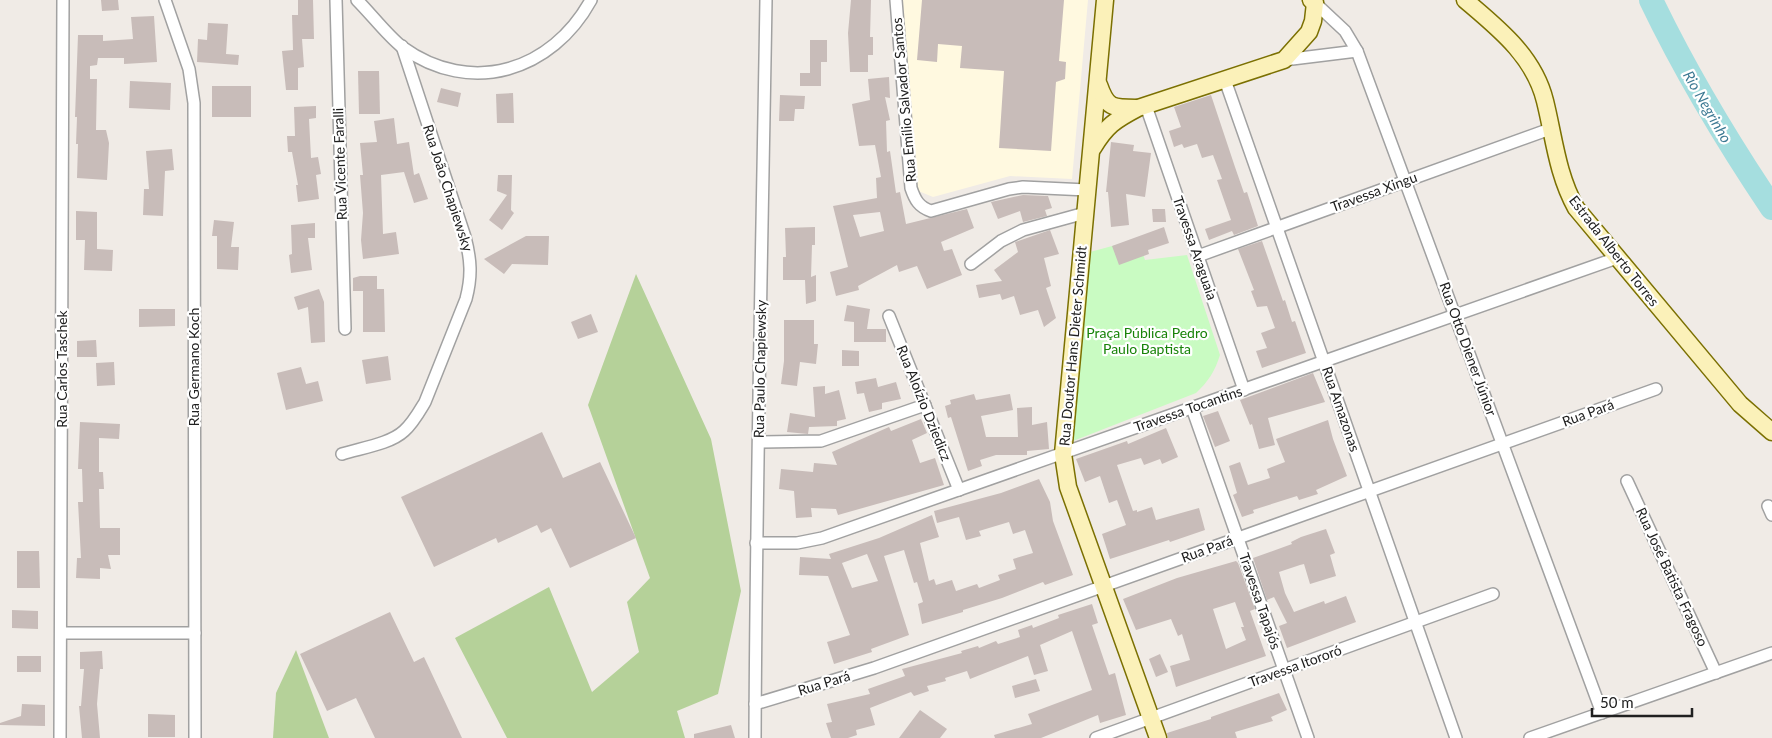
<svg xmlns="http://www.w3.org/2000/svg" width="1772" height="738" font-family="Lato,sans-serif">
<rect width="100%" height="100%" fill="#f0ebe6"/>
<!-- education -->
<polygon fill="#fff9e0" points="900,0 1088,0 1072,179 1010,176 933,197 916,190"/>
<!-- forest -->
<g fill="#b5d199">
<polygon points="636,274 711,439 741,591 718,694 677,711 685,738 507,738 455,638 549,587 592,692 639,652 627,602 650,578 588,405"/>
<polygon points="296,650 329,738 273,738 276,693"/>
</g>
<!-- park -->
<path fill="#c9fbc2" d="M1138 239 1145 260 1187 255 1220 355C1215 371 1208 382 1196 393L1073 441 1090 252Z"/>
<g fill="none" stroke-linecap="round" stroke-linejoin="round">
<!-- river -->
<path stroke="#a5dedf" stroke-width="24" d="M1651 0C1686 73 1727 141 1772 208"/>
</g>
<!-- building -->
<g fill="#c8bcb9" fill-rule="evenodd">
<polygon points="101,0 118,0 119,10 102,11"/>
<polygon points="298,0 313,0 314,39 302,39 304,67 298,68 298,90 286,90 282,51 293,50 292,15 298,15"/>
<polygon points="851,0 871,0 870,37 873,37 873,55 868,55 868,72 850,72 848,33"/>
<polygon points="922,0 1064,0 1059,61 1066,62 1065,79 1056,82 1051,151 999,148 1004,71 960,68 962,46 938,44 937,62 917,60"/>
<polygon points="154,16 157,62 124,64 124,58 98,58 97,65 90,66 90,79 97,79 96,130 106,130 109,143 107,180 77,178 78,144 76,144 77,117 75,117 78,35 103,35 103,41 133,39 131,17"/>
<polygon points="208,23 228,24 226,54 239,55 238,65 197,62 198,39 207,40"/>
<polygon points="810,40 827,40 827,62 821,62 821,86 800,86 800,73 810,73"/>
<polygon points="358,71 379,71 380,114 359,114"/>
<path d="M889 77 890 98 885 97 890 120 886 121 887 152 890 151 896 193 900 192 906 224 967 209 974 228 941 242 944 251 952 249 962 275 927 289 917 266 899 272 897 265 858 286 859 290 836 296 830 272 848 267 833 206 877 198 876 178 881 177 875 145 859 146 852 104 870 100 868 79ZM880 212 884 231 860 237 853 215Z"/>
<polygon points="130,81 171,83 170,110 129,108"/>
<rect x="212" y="86" width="39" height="31"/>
<polygon points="441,88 461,93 458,107 437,102"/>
<polygon points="513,93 514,123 497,123 496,94"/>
<polygon points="780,95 805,96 804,109 795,109 794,121 779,121"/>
<polygon points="1211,95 1235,167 1244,193 1247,192 1258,226 1234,235 1232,231 1209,240 1205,229 1231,220 1217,180 1222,179 1213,155 1202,158 1197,144 1184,148 1182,144 1174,147 1169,131 1181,127 1174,107"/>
<polygon points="316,106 316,118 309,119 311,158 318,157 321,174 316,175 319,199 298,202 296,185 298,185 292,152 288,152 287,136 295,136 294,107"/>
<polygon points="394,118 397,144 409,142 414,175 419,173 428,199 414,203 404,172 381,175 383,234 396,232 399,254 363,259 361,240 363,213 360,175 363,175 360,143 377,142 374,121"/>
<polygon points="1111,142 1134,145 1133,151 1151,153 1145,197 1126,194 1129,225 1111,227 1108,192 1106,192"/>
<polygon points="172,149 174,170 165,171 163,216 143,215 144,189 149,189 146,151"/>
<polygon points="498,175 512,175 511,210 514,213 502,230 489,220 507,195 497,191"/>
<polygon points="1023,195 1048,196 1052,208 1045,210 1047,216 1023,222 1020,211 998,219 991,202"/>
<polygon points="1152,209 1165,209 1166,222 1153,222"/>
<polygon points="76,211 97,212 97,249 113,250 112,271 84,270 85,240 76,240"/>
<polygon points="214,220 234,222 231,247 239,247 238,270 217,269 217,236 212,236"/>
<polygon points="315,223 315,238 308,238 312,270 291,273 289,255 292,254 291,225"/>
<polygon points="815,227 815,245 812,245 811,277 816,275 816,301 806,304 805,280 783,280 783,257 786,257 785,228"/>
<polygon points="1164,227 1169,243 1148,250 1149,254 1119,265 1112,246"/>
<polygon points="1050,230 1059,254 1044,258 1051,286 1046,288 1056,318 1044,327 1038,310 1020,315 1014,296 1002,300 1000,294 979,298 976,285 1002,281 994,270 1018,252 1015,242"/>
<polygon points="526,236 549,236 548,265 512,264 504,274 484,259"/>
<polygon points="1262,241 1283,301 1285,300 1292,322 1295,321 1306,353 1262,368 1256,351 1267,348 1261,333 1275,328 1267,306 1257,307 1251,291 1254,290 1238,249"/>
<polygon points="360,276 377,276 377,289 384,289 385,332 363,332 363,291 353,291 353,278"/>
<polygon points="319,289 324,302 325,342 311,343 308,307 298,310 294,297"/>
<polygon points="847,305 870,309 867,329 886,329 886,342 854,342 854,322 844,321"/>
<polygon points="139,309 175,309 175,326 139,327"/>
<polygon points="591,314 598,332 578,339 571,322"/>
<polygon points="784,320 814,320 814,344 818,344 816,364 800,362 797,386 781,384 784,361"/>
<polygon points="96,340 97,357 77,357 77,341"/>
<polygon points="842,350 859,351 859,366 842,366"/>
<polygon points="388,356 391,380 366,384 362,360"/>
<polygon points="114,362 115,385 97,386 96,363"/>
<polygon points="301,367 306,384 318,381 323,401 286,410 277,373"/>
<polygon points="1313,373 1325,402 1268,418 1275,445 1259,449 1252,424 1250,425 1240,400"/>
<polygon points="876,378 878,387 896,382 901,399 882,403 882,409 869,412 864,393 857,394 855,382"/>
<polygon points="825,386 825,394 839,390 846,419 837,421 837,426 809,427 808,434 787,432 790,413 815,417 813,387"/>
<polygon points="974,394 976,400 1010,394 1013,410 981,416 986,437 1018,437 1017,408 1032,407 1032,425 1047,422 1049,449 1027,451 1027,455 996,455 980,460 982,466 968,471 951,417 948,418 945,406 951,404 950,400"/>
<polygon points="1218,411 1230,441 1215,447 1203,416"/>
<polygon points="921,419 927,433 912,440 920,463 935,458 944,485 838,515 836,509 811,508 812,517 796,518 794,491 779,489 781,469 813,472 814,463 837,465 832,452 889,427 891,431"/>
<polygon points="1328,420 1333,439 1347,476 1316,490 1318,494 1299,500 1297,496 1253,510 1254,513 1242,517 1233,495 1237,493 1229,466 1240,462 1248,485 1270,478 1267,469 1285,462 1276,439"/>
<polygon points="80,422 120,424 119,439 99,438 99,472 103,472 104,489 99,489 100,528 120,528 120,555 108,555 111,569 100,568 100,579 76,578 77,558 81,558 78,502 83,502 82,469 78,469"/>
<polygon points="1166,428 1178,457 1162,464 1160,459 1144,465 1141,458 1117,465 1133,511 1137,510 1137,512 1152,507 1156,520 1199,508 1205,530 1170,542 1169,540 1110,559 1102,534 1126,525 1117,500 1109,503 1100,476 1085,482 1076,459 1127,441 1128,444"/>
<polygon points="542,432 563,478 600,462 636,538 570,568 551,528 541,533 537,525 498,543 496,538 434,567 401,497"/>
<path d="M1039 479 1050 502 1053 521 1073 575 1045 585 1043 582 1002 598 963 610V612L922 624 918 604 923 602 917 582 914 583 904 550 884 556 909 635 871 649 872 652 834 664 827 642 850 635 828 576 799 575 800 557 831 559 829 554 879 538 932 515 939 537 920 543 929 581 934 579 936 585 952 580 956 591 977 584 979 588 1000 580 998 575 1016 569 1013 559 1033 553 1025 530 1013 534 1009 522 979 531 981 536 966 540 959 517 937 523 934 511 1001 493ZM867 554 878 581 852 588 842 563Z"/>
<polygon points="1326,529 1335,553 1330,555 1336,576 1310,584 1304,564 1300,565 1279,572 1285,593 1294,612 1324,601 1325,604 1346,596 1356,622 1287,648 1279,626 1287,623 1274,597 1267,600 1253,558 1292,544 1291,542 1301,537"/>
<polygon points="17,551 39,551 40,588 17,588"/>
<path d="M1236 561 1238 563 1255 609 1250 611 1266 656 1176 687 1170 666 1190 660 1182 634 1178 636 1171 619 1136 630 1123 599 1177 578ZM1235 602 1244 627H1241L1246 640 1226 649 1213 609Z"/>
<polygon points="1092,604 1098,623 1092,625 1109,675 1115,673 1126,715 1100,723 1098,715 1041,738 995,738 994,735 1032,724 1028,714 1092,690 1072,631 1040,645 1048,671 1034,675 1028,656 970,679 967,671 945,678 946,681 927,686 929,691 914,696 911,692 870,708 875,725 856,730 857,735 848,738 831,738 826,723 832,722 827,704 870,694 868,689 905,676 902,669 962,653 961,651 978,646 979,648 996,641 998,644 1020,637 1018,630 1032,625 1033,628 1059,618 1058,615"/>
<polygon points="12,610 38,611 38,629 12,628"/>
<polygon points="390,612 414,662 424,657 462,738 375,738 356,698 327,711 300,654"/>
<polygon points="102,651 103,669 100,669 97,704 100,738 82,738 79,706 81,706 84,669 80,669 80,652"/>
<polygon points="1160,654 1168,672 1156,677 1149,659"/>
<rect x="17" y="656" width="24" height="16"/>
<polygon points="1036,679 1040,691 1015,698 1012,686"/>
<polygon points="1279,693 1287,710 1271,717 1273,721 1235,732 1237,738 1168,738 1167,733 1211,719 1211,717"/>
<polygon points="22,704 45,705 45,726 0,725 0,723 21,716"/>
<polygon points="920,710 947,729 940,738 899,738"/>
<polygon points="148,714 175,715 175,737 148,737"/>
<polygon points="731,725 735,738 694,738 694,734"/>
</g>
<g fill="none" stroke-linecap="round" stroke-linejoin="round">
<!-- street casing -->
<g stroke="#a1a1a1" stroke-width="14">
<g id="street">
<polyline points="165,0 189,69 194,103 195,738"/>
<polyline points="336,0 345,329"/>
<path d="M357 0C372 15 386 34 402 47 471 97 552 71 591 0"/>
<path d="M896 0 911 188C915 200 919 207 931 211L1009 189 1023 187 1087 190"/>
<polyline points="1315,3 1345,31 1357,51 1602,713"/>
<polyline points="1284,60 1357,51"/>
<polyline points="1225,80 1456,738"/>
<polyline points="1146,106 1244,390"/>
<polyline points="1198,256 1550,129"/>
<polyline points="971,264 1001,241 1023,230 1085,213"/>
<polyline points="889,316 959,490"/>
<polyline points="1192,408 1308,738"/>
<polyline points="759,442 821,441 925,405"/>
<path d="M342 454C361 448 390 444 404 431 413 423 419 412 425 402L466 299C472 276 471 260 465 237L402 46"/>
<polyline points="1627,481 1716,673"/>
<polyline points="1768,506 1772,515"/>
<polyline points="756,543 797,543 822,538 1617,258"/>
<polyline points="61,633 195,633"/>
<polyline points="755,704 874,668 1656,389"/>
<polyline points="60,738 63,0"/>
<path d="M755 738C756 492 762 246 766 0"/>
<polyline points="1096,738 1493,594"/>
<polyline points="1530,738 1772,653"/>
</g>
</g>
<!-- secondary casing -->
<g stroke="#7b7002" stroke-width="19">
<g id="secondary">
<polyline points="1105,0 1063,454 1068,487 1158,738"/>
<path d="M1465 0C1498 28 1534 56 1545 101 1554 137 1557 174 1576 208L1740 404 1772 432"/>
<path d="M1099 85C1107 108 1112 108 1136 108"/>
<path d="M1093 148C1106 126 1115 120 1138 108L1284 60 1309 32 1313 21 1315 3 1311 0"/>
</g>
</g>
<!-- street -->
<use href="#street" stroke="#fff" stroke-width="11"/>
<!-- secondary -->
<use href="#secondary" stroke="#fbf1b9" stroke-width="16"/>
</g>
<g text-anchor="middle" stroke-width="4.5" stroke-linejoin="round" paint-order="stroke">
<!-- street labels -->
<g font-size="14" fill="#202020" stroke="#fff">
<text transform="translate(904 100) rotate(-95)" y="5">Rua Emílio Salvador Santos</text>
<text transform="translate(340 164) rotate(-92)" y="5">Rua Vicente Faralli</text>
<text transform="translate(448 188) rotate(72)" y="5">Rua João Chapiewsky</text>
<text transform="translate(1374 192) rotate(-20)" y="5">Travessa Xingu</text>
<text transform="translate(1195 248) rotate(71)" y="5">Travessa Araguaia</text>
<text transform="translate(1614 251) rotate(52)" y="5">Estrada Alberto Torres</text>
<text transform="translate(1073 346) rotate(-85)" y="5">Rua Doutor Hans Dieter Schmidt</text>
<text transform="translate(1468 349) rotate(70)" y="5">Rua Otto Diener Júnior</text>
<text transform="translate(194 367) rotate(-90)" y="5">Rua Germano Koch</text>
<text transform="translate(62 369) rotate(-90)" y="5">Rua Carlos Taschek</text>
<text transform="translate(760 369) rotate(-89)" y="5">Rua Paulo Chapiewsky</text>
<text transform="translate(924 403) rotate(68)" y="5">Rua Aloízio Dziedicz</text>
<text transform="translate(1188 409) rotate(-19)" y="5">Travessa Tocantins</text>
<text transform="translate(1341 409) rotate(71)" y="5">Rua Amazonas</text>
<text transform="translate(1588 413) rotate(-20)" y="5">Rua Pará</text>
<text transform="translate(1207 549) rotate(-20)" y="5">Rua Pará</text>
<text transform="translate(1672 577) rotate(65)" y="5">Rua José Batista Fragoso</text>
<text transform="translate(1260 601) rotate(71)" y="5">Travessa Tapajós</text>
<text transform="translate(1295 666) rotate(-20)" y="5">Travessa Itororó</text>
<text transform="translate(824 683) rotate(-17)" y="5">Rua Pará</text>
</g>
<!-- park labels -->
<g font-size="14" fill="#178308" stroke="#fff">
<text x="1147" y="338">Praça Pública Pedro<tspan x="1147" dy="16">Paulo Baptista</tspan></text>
</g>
<!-- water labels -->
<g font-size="15" font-style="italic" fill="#3d7993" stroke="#fff">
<text transform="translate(1707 107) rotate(60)" y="5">Rio Negrinho</text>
</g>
</g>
<!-- scale -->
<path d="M1592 708v8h100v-8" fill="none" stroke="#202020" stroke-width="2.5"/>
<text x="1600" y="708" font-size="15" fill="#202020" stroke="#ffffff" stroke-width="4" paint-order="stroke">50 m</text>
</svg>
